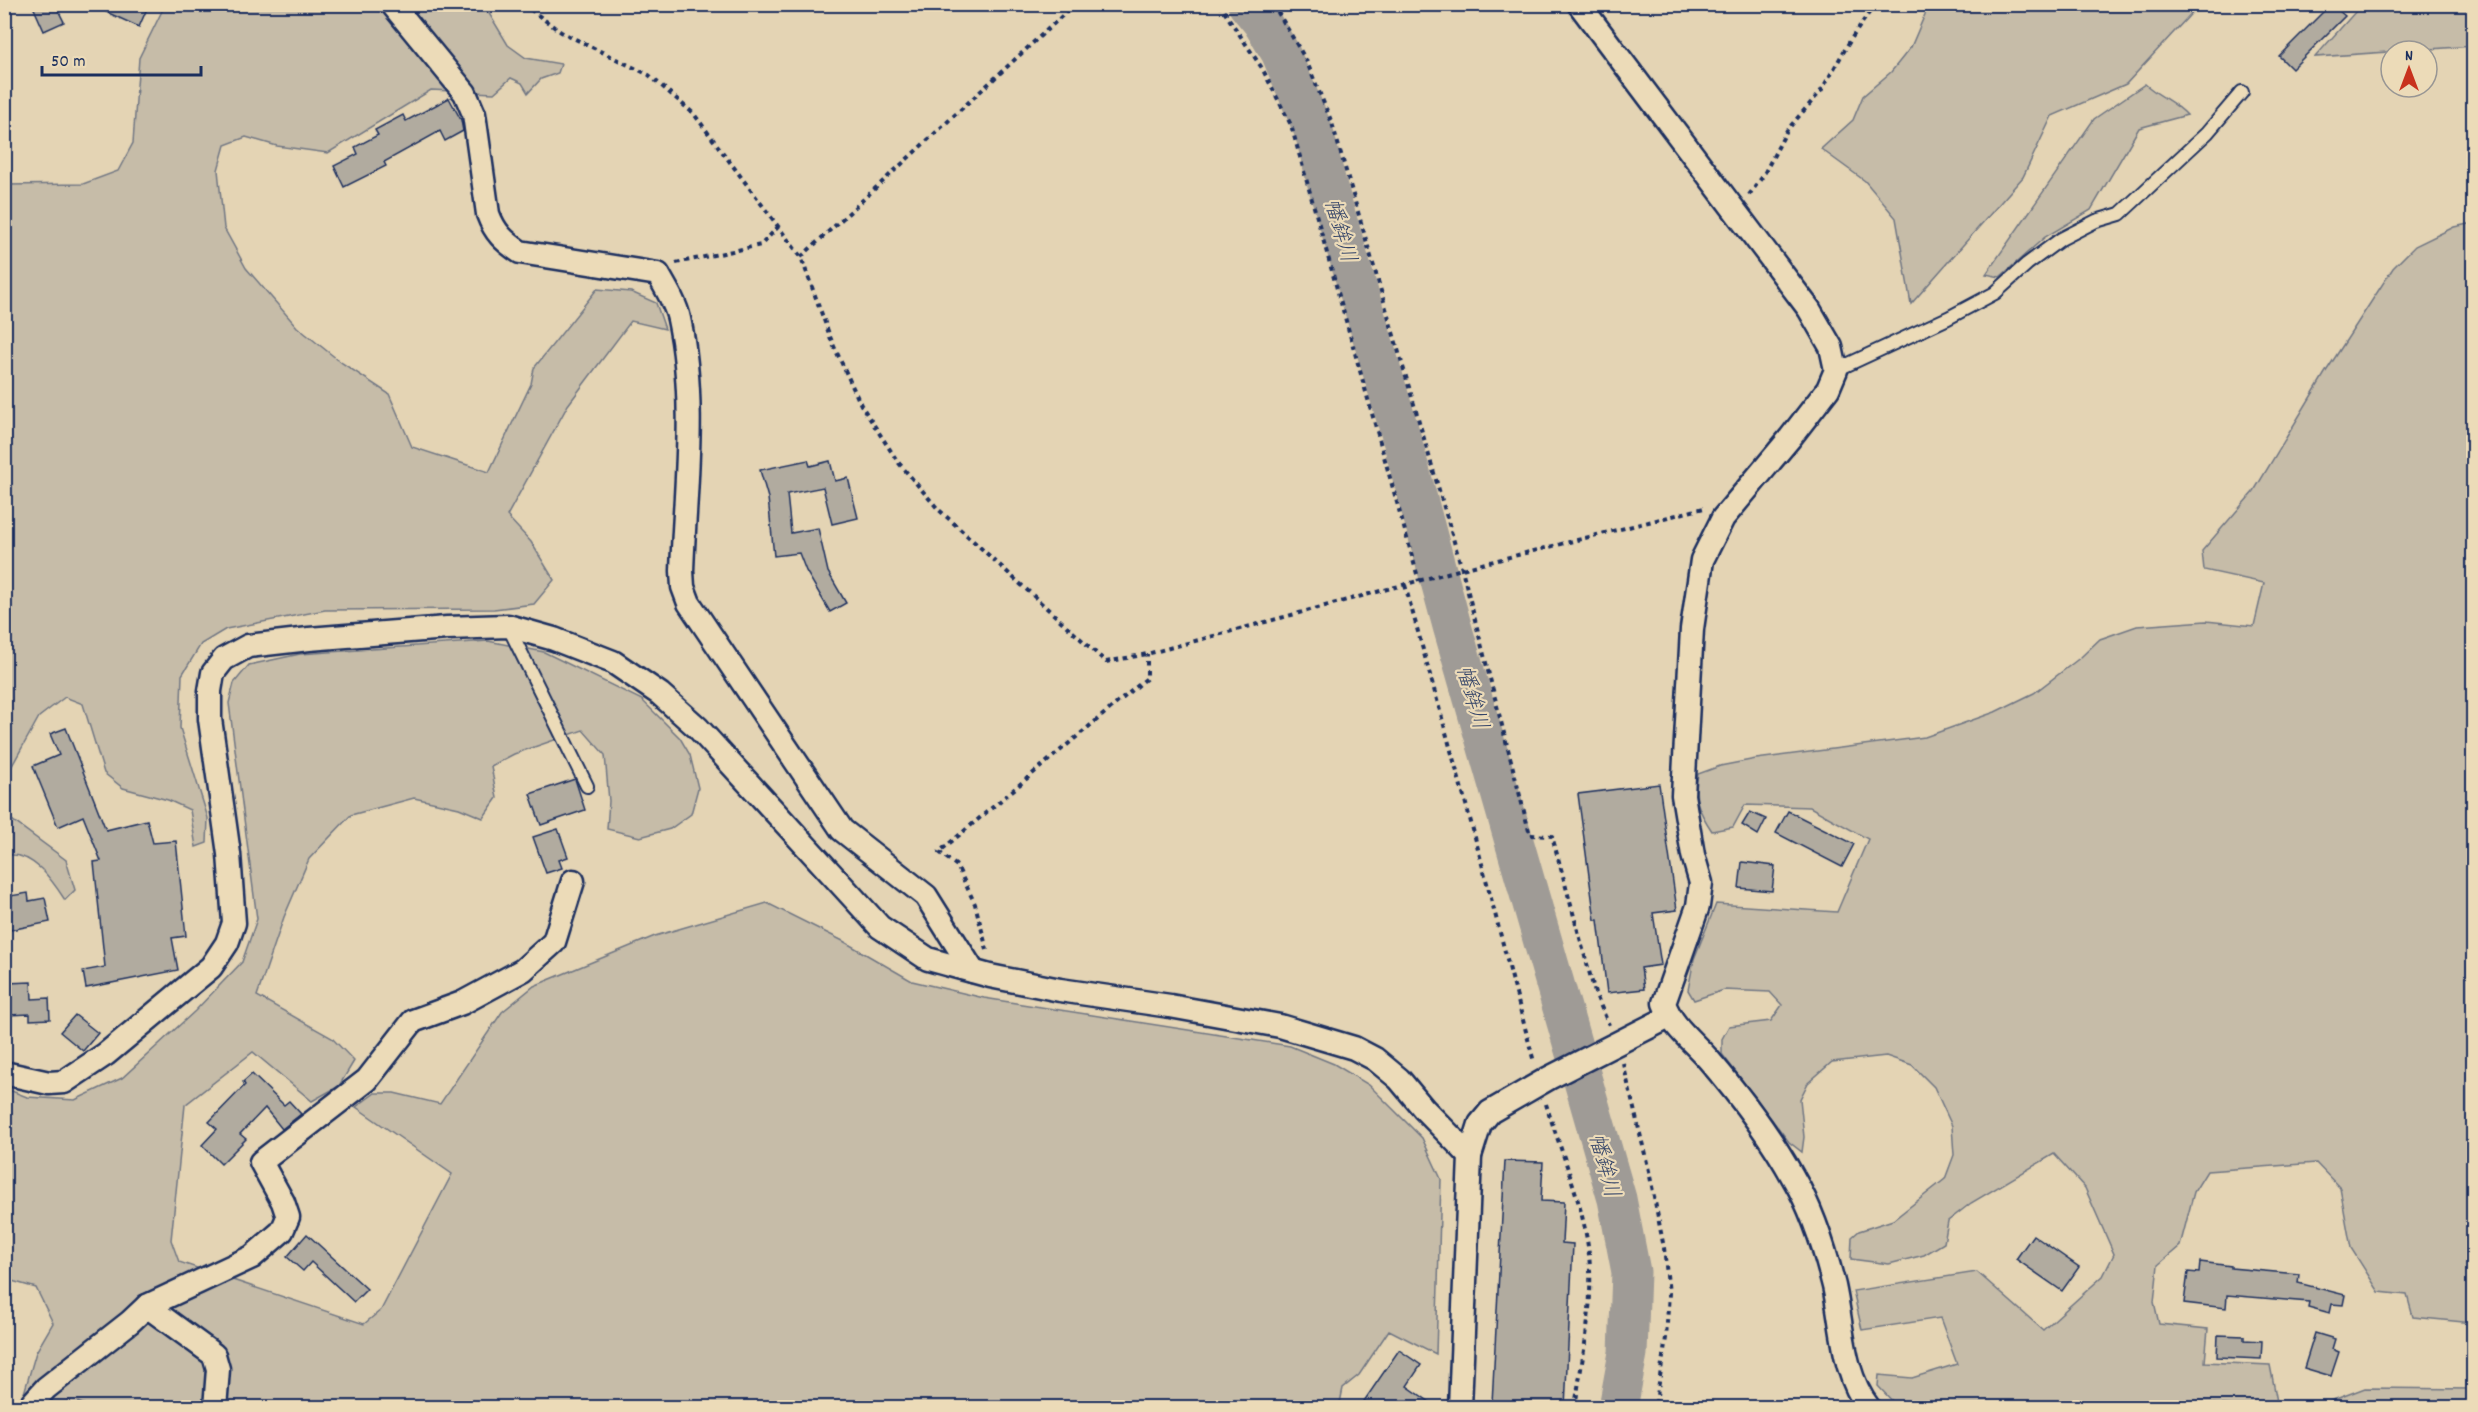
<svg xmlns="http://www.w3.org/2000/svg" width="2478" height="1412" font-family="Dekko,'Klee One',sans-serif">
<rect width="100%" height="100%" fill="#e4d4b4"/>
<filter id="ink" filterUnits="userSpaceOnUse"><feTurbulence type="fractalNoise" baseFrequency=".0167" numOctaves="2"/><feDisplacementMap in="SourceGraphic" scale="12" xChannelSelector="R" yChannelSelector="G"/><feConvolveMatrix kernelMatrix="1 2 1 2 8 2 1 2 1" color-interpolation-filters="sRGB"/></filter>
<g filter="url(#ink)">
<!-- green -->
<g fill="#c6bca8" stroke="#707683" stroke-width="1.5">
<path d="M165 5H484L508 45 526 58 561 64 558 73 541 79 528 93 522 83 511 78 494 93 431 90 328 153 277 146 246 137 225 145 218 170 224 228 246 268 297 327 342 363 389 394 412 447 489 472 531 384 534 368 597 289 631 292 656 303 665 329 631 321 568 405 507 516 531 542 554 580 534 604 494 609 325 610 226 629 201 644 182 675 180 728 208 818 207 843 196 847 190 810 168 800 123 788 104 773 83 704 65 697 39 717 8 773V817L66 860 75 890 65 900C52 880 33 851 5 855V185L83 184 118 171 133 143 139 58Z"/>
<polygon points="1929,5 2199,5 2126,84 2052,116 2023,177 1911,304 1896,218 1865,181 1821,149 1853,120 1863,96 1891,72 1911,47"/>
<polygon points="2349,5 2473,5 2473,46 2315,57 2357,10"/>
<path d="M2145 84C2158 96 2175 102 2187 115L2139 128 2091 210 2045 237 2000 277 1986 274 2094 119Z"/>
<path d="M2473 223V1323L2413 1317 2407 1295 2379 1292 2351 1248 2340 1188 2316 1163 2207 1171 2194 1192 2180 1246 2158 1265 2154 1302 2159 1324 2208 1329 2205 1362 2270 1365 2278 1407H2245L2174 1400V1408L1898 1407 1878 1386 1879 1375 1912 1378 1957 1364 1940 1318 1862 1330 1853 1291 1977 1272 2043 1330 2103 1276 2114 1254 2085 1188 2054 1154 1971 1203 1948 1221 1944 1243 1924 1255 1889 1264 1851 1259 1852 1237 1859 1231 1893 1220 1945 1179 1954 1155 1952 1126 1934 1087 1912 1065 1886 1056 1832 1062 1808 1083 1800 1099 1804 1137 1802 1152 1789 1142 1722 1054V1039L1729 1026 1771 1021 1782 1005 1770 992 1724 990 1694 1000 1688 990 1694 959 1716 904 1837 912 1868 839 1810 807 1745 805 1733 827 1712 831C1698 810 1693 799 1698 774L1720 766 1756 759 1925 737 1995 712 2034 693 2081 657 2100 639 2137 626 2206 621 2254 626 2264 583 2204 570 2202 551 2254 491 2325 373 2393 268 2415 246 2454 227Z"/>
<polygon points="488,641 544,652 642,700 680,738 690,755 698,788 691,814 670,829 640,837 607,829 609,801 605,755 583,730 514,754 491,766 497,798 483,818 459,808 414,798 351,815 309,859 284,917 257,996 332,1038 354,1061 339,1086 312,1101 253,1052 185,1105 171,1240 179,1262 364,1324 381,1310 452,1174 356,1107 375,1093 394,1093 440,1104 502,1012 534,986 655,936 767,903 843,941 912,981 984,998 1290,1046 1334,1064 1369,1085 1422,1138 1441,1179 1436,1354 1389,1330 1359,1375 1343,1388 1339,1408 93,1408 78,1402 76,1407 20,1407 36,1352 53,1323 36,1288 5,1279 4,1088 27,1097 75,1100 122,1078 195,1011 242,962 257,919 229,703 234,683 249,665 300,654"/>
<polygon points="2365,1388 2473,1389 2473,1407 2324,1407 2328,1402"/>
</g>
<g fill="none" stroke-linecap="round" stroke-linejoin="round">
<!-- river -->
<polyline stroke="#9f9b96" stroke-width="39" points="1247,4 1261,21 1280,52 1314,132 1327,184 1401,436 1452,626 1617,1199 1631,1272 1628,1353 1618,1408"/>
</g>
<!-- building -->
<g fill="#b1ab9f" stroke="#1b2f5e" stroke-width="1.5">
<polygon points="32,4 55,4 64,22 44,31"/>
<polygon points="89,4 149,4 139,27"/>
<polygon points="2331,4 2345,16 2292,69 2279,56"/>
<polygon points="449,98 461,120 463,131 445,141 440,131 384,162 386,166 344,187 334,166 358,154 355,147 378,135 375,130 403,115 406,121"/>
<polygon points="808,460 810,466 830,461 835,481 848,478 858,518 832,524 823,487 787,494 791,533 818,528 828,572 846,603 830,612 806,571 799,553 774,556 768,498 760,470"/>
<polygon points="66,728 106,830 147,820 153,843 176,841 186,936 172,938 178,970 86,988 83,971 105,967 94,862 101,861 83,816 58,827 33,766 59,755 50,734"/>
<polygon points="575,779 585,810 541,825 530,794"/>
<polygon points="1659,784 1677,910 1653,913 1661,965 1641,968 1644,989 1607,993 1598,920 1595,920 1578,794"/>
<polygon points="1788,811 1854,844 1842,867 1776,833"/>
<polygon points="1750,812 1766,819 1758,835 1742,825"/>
<polygon points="558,829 568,857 559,860 562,868 546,873 533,837"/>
<polygon points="1742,862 1775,866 1772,891 1739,888"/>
<polygon points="28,893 29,901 45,898 50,922 10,930 4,897"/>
<polygon points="31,982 32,999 49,998 50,1019 30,1020 30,1014 8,1015 7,983"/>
<polygon points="75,1015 98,1033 83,1051 60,1032"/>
<polygon points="252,1074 284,1105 289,1101 301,1114 282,1129 265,1108 240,1134 246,1139 221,1164 202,1145 217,1129 209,1122 245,1085 243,1082"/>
<polygon points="1505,1161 1543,1162 1541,1201 1564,1202 1562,1243 1573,1244 1565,1407 1492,1403"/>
<polygon points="307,1234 367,1289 354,1302 311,1262 303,1271 287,1257"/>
<polygon points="2033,1235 2079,1267 2062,1291 2016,1259"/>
<polygon points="2200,1262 2231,1266 2231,1268 2299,1274 2298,1283 2345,1295 2343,1305 2332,1304 2330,1313 2308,1307 2309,1302 2227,1295 2226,1308 2184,1303 2188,1272 2199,1273"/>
<polygon points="2315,1333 2335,1339 2332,1349 2339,1352 2331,1376 2304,1368"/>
<polygon points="2218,1335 2244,1336 2244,1340 2262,1341 2261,1359 2217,1357"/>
<polygon points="1399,1350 1421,1365 1407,1386 1437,1407 1360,1407"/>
</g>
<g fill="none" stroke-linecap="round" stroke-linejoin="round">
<!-- service casing -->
<g stroke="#1b2f5e" stroke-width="16">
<g id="service">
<polyline points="1836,370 1948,318 1995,293 2027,264 2061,239 2096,221 2120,214 2207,133 2242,92"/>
<polyline points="508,626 587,786"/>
</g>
</g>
<!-- minor casing -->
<g stroke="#1b2f5e" stroke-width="27">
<g id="minor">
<path d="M392 4 465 93 474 114 488 214C495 233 504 241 520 252L658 274C666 288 676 304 679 319 697 402 685 488 682 571L683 587 689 603 842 830 926 896 973 971"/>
<path d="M1579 4 1809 309 1831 347 1836 370 1828 389 1790 438 1723 518 1702 560 1692 629 1683 795 1693 855 1701 883 1698 906 1664 1003C1672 1027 1693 1041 1709 1060 1740 1096 1771 1137 1794 1179 1813 1211 1825 1250 1834 1286 1843 1327 1842 1373 1869 1408"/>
<polyline points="4,1073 49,1083 64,1082 106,1054 211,967 227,943 234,923 229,854 210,719 210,691 213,673 224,659 248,646 309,639 447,628 508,626 554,639 613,662 660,694 698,728 880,927 928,959 990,976 1060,990 1170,1006 1280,1026 1354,1048 1375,1059 1399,1079 1424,1109 1470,1156"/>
<polyline points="147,1306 214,1355 218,1369 215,1408"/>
<polyline points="28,1408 46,1388 130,1322 147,1306 252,1257 282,1231 288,1217 283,1202 261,1162 367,1080 413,1021 462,1003 523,970 554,942 573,881"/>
<polyline points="1460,1408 1470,1156 1480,1124 1490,1112 1549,1078 1669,1017"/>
</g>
</g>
<!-- path -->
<g stroke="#1b2f5e" stroke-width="4" stroke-dasharray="4.5 4.5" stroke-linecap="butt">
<polyline points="523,4 561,32 649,75 694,114 801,257 832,342 861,405 898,462 938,509 1106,662 1147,654 1462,569 1704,508"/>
<polyline points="1219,4 1262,68 1291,125 1419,581"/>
<polyline points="1273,4 1306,60 1332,123 1462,569 1530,835 1552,836 1595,993 1609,1025"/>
<polyline points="1749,195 1763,176 1787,130 1821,91 1851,39 1875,4"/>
<polyline points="801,257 1075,4"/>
<polyline points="676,263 761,245 779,226"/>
<polyline points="1405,585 1472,826 1534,1062"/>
<polyline points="987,950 975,904 957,866 939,852 1147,678 1147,654"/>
<polyline points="1623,1063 1649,1171 1664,1248 1669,1293 1666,1338 1655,1408"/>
<path d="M1546 1104C1562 1156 1589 1216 1590 1271 1592 1317 1581 1363 1575 1408"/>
</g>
<!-- service -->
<use href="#service" stroke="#ecdbb8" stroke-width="12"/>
<!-- minor -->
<use href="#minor" stroke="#ecdbb8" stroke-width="22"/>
</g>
</g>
<g text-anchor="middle" stroke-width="4.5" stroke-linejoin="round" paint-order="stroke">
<!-- water labels -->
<g font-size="22" font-style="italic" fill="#354569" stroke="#ecdbb8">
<text transform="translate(1342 230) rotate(74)" y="8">幡鉾川</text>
<text transform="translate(1474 697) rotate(74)" y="8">幡鉾川</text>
<text transform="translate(1606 1165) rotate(75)" y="8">幡鉾川</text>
</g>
</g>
<!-- margin -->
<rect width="2478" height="1412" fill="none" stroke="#ecdbb8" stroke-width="24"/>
<rect x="12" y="12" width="2454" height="1388" fill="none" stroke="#1b2f5e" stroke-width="2" filter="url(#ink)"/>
<!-- north arrow -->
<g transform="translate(2409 69)"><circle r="28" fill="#ecdbb8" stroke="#989694" stroke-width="1.5"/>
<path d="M0-4.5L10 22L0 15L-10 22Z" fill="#c8321e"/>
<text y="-9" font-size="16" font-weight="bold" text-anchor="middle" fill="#1b2f5e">N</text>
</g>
<!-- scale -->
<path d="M42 66v9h159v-9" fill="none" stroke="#1b2f5e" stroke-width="3"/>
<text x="51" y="66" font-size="18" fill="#1b2f5e" stroke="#ecdbb8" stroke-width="4.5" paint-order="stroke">50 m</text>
</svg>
